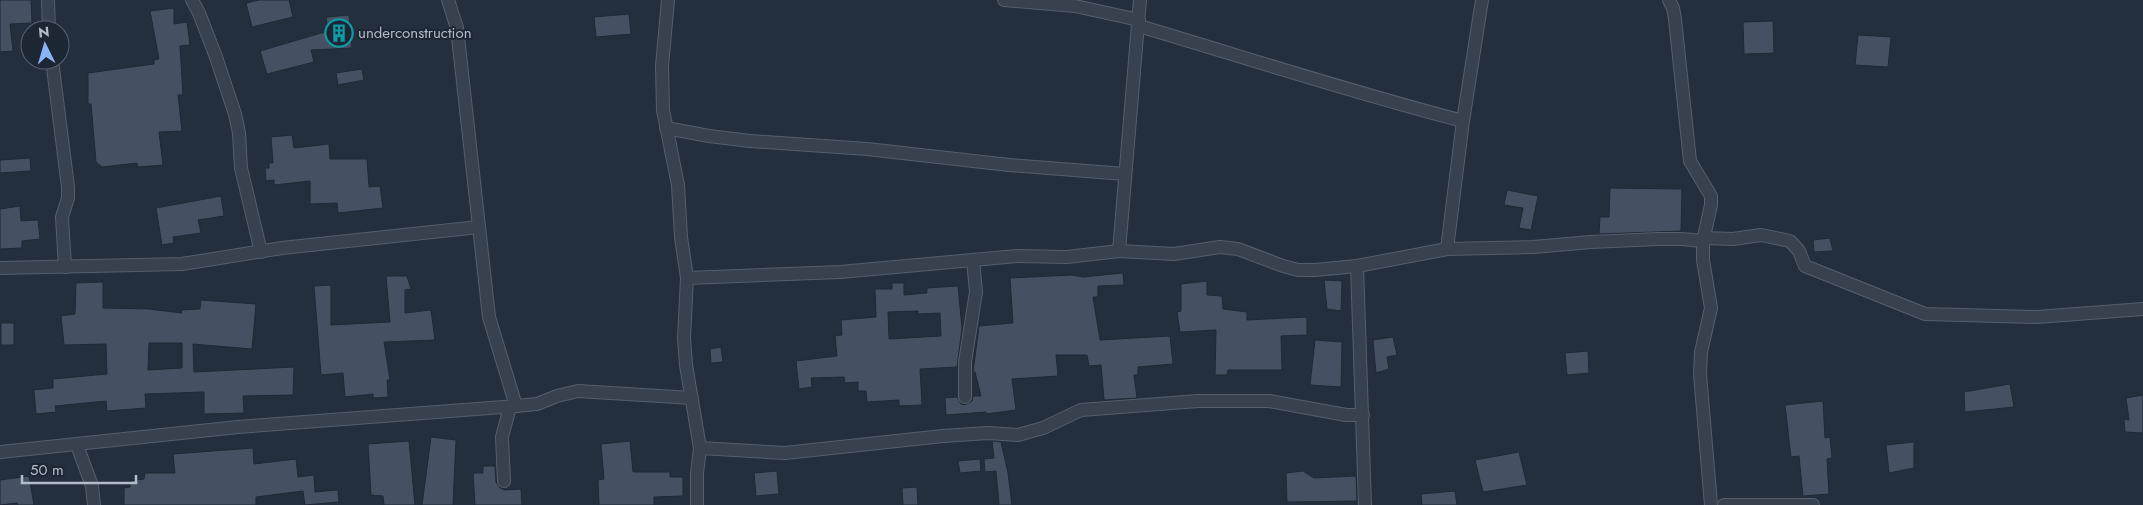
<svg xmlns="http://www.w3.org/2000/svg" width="2143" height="505" font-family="Jost,sans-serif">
<rect width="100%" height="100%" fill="#242f3e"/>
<!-- building -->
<g fill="#455162" stroke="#1f2835" fill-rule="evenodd">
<polygon points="0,0 31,0 32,23 10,24 13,51 0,52"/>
<polygon points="259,0 289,0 293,17 252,27 246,3"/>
<polygon points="174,8 174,24 187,22 190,45 180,46 183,95 178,95 182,131 159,132 163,165 138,167 137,163 102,167 96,162 91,104 88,104 88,73 154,64 154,60 159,59 150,11"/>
<polygon points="629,14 631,34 596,37 594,17"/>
<polygon points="349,15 352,48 311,50 314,62 267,74 260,51 328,31 326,17"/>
<polygon points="1773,21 1774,53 1744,54 1743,22"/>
<polygon points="1858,35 1891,37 1888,67 1855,65"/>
<polygon points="362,69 364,80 338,85 336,73"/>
<polygon points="292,135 294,148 329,144 330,159 367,159 369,187 380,186 383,208 338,213 337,203 310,204 310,181 274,185 274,180 266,181 265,168 269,168 269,163 273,163 271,137"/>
<polygon points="30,158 31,171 0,173 0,160"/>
<polygon points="1610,188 1682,189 1681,231 1599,234 1600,217 1609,217"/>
<polygon points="1507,190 1538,196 1531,230 1519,228 1523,208 1504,205"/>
<polygon points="221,196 224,216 198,220 201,233 173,237 174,243 162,245 156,208"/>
<polygon points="20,206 21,221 38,220 40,239 22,241 22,248 0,249 0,209"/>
<polygon points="1830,238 1833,251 1814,252 1813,240"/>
<polygon points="1123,273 1124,285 1098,286 1098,297 1093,297 1100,340 1170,336 1173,364 1138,367 1138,375 1134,375 1137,398 1104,400 1101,365 1089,366 1087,355 1056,355 1058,376 1012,379 1016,410 986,414 986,412 946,415 945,398 957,397 961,404 965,405 972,401 973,396 981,396 975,372 973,372 979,326 1013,323 1010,278 1072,275 1083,277"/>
<polygon points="386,276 407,276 411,289 405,290 405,313 431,310 435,340 384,342 390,380 387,380 388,397 373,398 373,394 345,397 343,373 321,375 314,286 331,285 331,325 390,322"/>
<polygon points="1324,280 1342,281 1341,311 1327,309"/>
<polygon points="1207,281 1207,295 1222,296 1223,309 1247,312 1247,320 1307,317 1307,335 1281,336 1282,370 1228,370 1227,375 1215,375 1216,330 1180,332 1177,312 1181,311 1181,284"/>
<path d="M103 282V308L149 309 182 313 181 310 200 309 201 300 256 304 252 349 193 344 194 372 294 367 293 395 243 396 244 413 204 414V392L145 394 146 408 107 411 106 401 55 406 56 412 36 414 34 390 53 388V379L107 374 106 344 64 345 61 316 75 314 76 283ZM149 343H182V368L148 370Z"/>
<path d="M892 283H904V295L927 293V288L958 286 962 328 957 367 920 369 922 405 899 406V400L867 402 866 391H858V382L845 383 844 377 811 378 812 387 799 389 796 361 837 356 835 336 842 335 841 320 876 317 875 289H892ZM918 311V314L940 313 941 336 889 339 888 312Z"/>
<rect x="1" y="323" width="13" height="22"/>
<polygon points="1393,337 1397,355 1387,357 1389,369 1376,373 1373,340"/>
<polygon points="1315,340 1342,342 1341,387 1310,385"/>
<polygon points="721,347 723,362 711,363 710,349"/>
<polygon points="1588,351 1589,373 1567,375 1565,353"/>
<polygon points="2010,384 2014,407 1965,412 1964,392"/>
<polygon points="2143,395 2143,433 2125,432 2124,419 2129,420 2126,398"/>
<polygon points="1823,401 1825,438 1830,437 1832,458 1827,459 1829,494 1803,496 1799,456 1791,457 1785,405"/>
<polygon points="431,437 456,440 453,505 422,505"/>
<polygon points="409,441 415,505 384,505 383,496 371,495 368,444"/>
<polygon points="630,441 633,472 670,472 670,477 683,477 683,496 654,497 654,505 599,505 598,480 604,479 601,444"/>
<polygon points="992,441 1001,442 1008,473 1012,505 999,505 996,471 985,472 984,459 994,458"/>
<polygon points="1914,442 1914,468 1889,473 1886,445"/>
<polygon points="253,448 254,464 296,459 298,477 314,475 315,492 338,490 339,502 305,505 303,491 256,497 256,505 124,505 124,488 130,487 130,481 144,479 145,473 175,473 173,454"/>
<polygon points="1519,452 1527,485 1483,492 1475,460"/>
<polygon points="980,459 981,471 960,473 958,461"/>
<polygon points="483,466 495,466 496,482 500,488 505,490 521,489 522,505 475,505 473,473 483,473"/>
<polygon points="777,471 779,494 756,496 754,473"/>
<polygon points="1303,471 1314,478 1356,476 1357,501 1287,502 1286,473"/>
<polygon points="29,476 34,505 18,505 17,503 0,505 0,480"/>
<polygon points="917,487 918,505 903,505 902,488"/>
<polygon points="1455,491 1457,505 1422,505 1421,494"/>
</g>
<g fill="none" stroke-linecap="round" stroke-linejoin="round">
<!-- street casing -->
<g stroke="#565f6c" stroke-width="14">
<g id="street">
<polyline points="48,0 49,30"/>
<polyline points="192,0 199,13 216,57 235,114 239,133 241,168 261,252"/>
<polyline points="448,0 457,28 489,317 516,406"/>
<polyline points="668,0 662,66 663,110 678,185 681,237 687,278 684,338 686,365 700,448 697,473 697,505"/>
<polyline points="1004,0 1075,6 1139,20"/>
<polyline points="1669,0 1673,8 1675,19 1690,161 1711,196 1711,205 1703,241 1703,260 1711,308 1701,352 1700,374 1711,505"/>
<path d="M1139 26C1247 58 1354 93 1463 121"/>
<polyline points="52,60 68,187 68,198 62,217 65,267"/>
<polyline points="666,128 709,136 750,141 867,149 1009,165 1125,174"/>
<polyline points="1703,238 1733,239 1761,235 1790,241 1799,251 1805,266 1925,314 2037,317 2143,309"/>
<polyline points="1447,249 1463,121 1482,0"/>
<polyline points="1119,251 1140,0"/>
<polyline points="1357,266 1365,505"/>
<polyline points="0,268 182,264 282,248 479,227"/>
<polyline points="687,278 840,272 1017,256 1067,257 1119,251 1174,254 1220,247 1238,249 1283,266 1298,270 1315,270 1357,266 1447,249 1533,247 1591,242 1658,239 1681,239 1703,241"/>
<polyline points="965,397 965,362 976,292 973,260"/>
<polyline points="77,445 92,486 94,505"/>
<polyline points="700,448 785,453 943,436 988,433 1018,435 1043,428 1081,410 1198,401 1269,401 1346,415 1363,415"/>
<polyline points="0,452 238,427 516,406 537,404 557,396 578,391 692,398"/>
<polyline points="504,481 502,437 510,407"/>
<polyline points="1724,505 1813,505"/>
</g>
</g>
<!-- street -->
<use href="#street" stroke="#38414e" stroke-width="12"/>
</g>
<!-- icons -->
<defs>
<g id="building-ring" transform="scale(1.4375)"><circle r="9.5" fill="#1d2633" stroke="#0f9aa8" stroke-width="1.5"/><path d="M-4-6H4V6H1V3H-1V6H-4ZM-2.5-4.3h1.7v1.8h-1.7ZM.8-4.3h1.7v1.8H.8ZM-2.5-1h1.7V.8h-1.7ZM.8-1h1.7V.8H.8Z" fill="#0f9aa8"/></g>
</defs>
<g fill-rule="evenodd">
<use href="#building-ring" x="339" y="33"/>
</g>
<g text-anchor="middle" stroke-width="4" stroke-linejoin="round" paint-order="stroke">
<!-- poi labels -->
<g font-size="15" fill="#b4bcc9" stroke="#1d2633" text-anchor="start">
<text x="358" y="38">underconstruction</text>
</g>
</g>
<!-- north arrow -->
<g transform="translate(45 45) rotate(355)"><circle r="24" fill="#1d2633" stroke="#59626f"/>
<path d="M0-4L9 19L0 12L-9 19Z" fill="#8ab4f8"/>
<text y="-8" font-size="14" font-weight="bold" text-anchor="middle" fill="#b4bcc9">N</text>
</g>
<!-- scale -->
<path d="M22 475v8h114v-8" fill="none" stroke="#b4bcc9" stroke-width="2.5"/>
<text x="30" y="475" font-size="15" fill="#b4bcc9" stroke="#1d2633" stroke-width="4" paint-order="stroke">50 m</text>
</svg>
